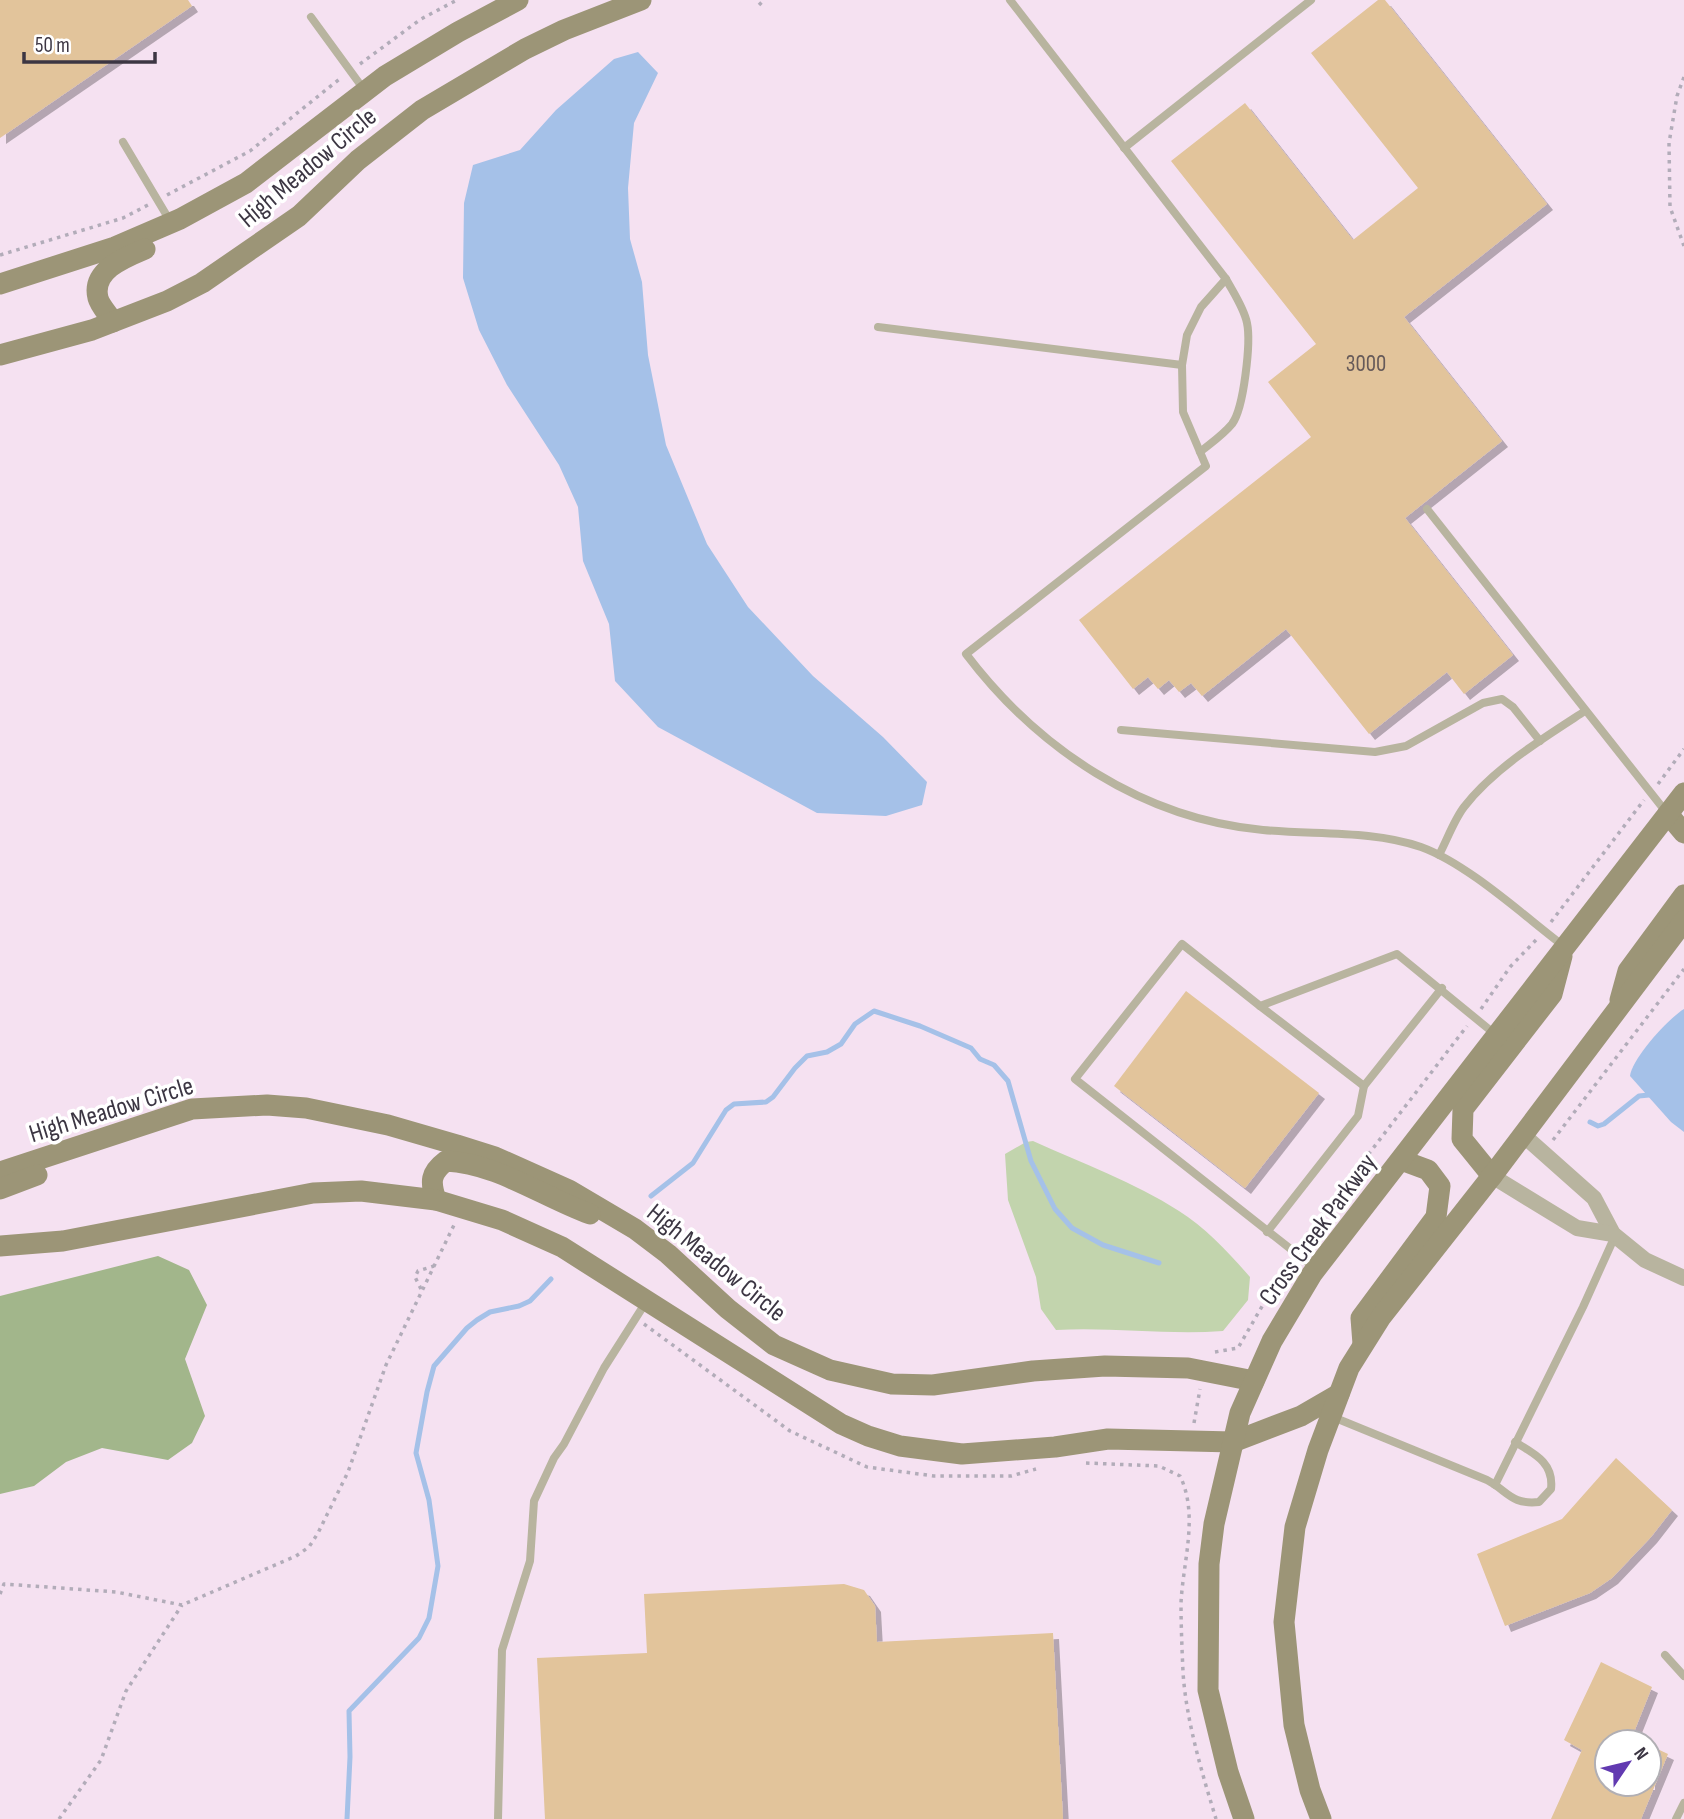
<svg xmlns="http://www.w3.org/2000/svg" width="1684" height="1819" font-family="'Sofia Sans Condensed',sans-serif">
<defs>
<filter id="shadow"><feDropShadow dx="6" dy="6" stdDeviation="0" flood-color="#0004"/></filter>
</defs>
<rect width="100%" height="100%" fill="#f5effc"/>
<!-- commercial -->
<path fill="#f5e1f1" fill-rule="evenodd" d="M0 0H1684V1819H0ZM1607 1742H1649V1784H1607Z"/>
<!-- green -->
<path fill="#c2d4ad" d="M1033 1141C1082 1163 1134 1182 1179 1211 1206 1228 1229 1253 1250 1277L1248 1300 1223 1331C1167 1335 1112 1327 1056 1330L1041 1309 1036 1277 1008 1200 1005 1154 1026 1142Z"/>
<!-- forest -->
<polygon fill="#a2b68b" points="158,1256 189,1270 207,1305 185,1359 205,1416 192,1443 168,1460 102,1448 66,1462 34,1486 0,1494 0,1296"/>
<!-- water -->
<g fill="#a5c1e8">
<polygon points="638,52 658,73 634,123 628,188 630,239 642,282 648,355 666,445 707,544 748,607 813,676 883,737 927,782 922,805 886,816 817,813 658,727 615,681 609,624 583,561 578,507 559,465 507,385 479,330 463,278 464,203 473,165 520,150 556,110 614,59"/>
<path d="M1684 1009V1132L1671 1122 1630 1076C1632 1058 1669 1018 1684 1009Z"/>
</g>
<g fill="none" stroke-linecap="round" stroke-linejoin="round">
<!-- stream -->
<g stroke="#a5c1e8" stroke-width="5">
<polyline points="1590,1122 1598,1126 1604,1124 1639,1096 1649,1095"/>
<polyline points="651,1196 693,1163 726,1110 734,1104 766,1102 773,1097 795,1068 807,1056 827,1052 841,1044 855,1024 874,1011 920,1026 971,1048 980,1059 994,1065 1008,1081 1031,1161 1055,1209 1072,1228 1103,1245 1159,1263"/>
<polyline points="347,1819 350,1757 349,1711 419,1638 429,1618 438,1566 429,1500 416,1453 427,1392 434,1366 467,1328 477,1320 490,1312 519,1306 530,1301 551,1279"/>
</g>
</g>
<!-- building -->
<g fill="#e2c49b" filter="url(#shadow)">
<polygon points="0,0 188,0 192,6 0,138"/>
<polygon points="1378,0 1385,0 1547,204 1404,317 1502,441 1405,518 1513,655 1464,694 1447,672 1369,734 1286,629 1202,696 1191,683 1179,692 1169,680 1158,689 1148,677 1133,689 1079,620 1311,437 1268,382 1316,344 1171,161 1245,103 1353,240 1418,188 1311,53"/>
<polygon points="1186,991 1319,1093 1245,1188 1114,1086"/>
<polygon points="1616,1458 1672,1510 1651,1537 1612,1578 1590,1593 1505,1626 1477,1554 1562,1519"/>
<polygon points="844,1584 864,1590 875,1606 877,1642 1053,1633 1063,1819 545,1819 537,1658 647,1653 644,1594"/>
<polygon points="1601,1662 1652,1687 1632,1737 1642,1742 1607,1742 1607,1784 1649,1784 1649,1745 1668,1754 1641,1819 1551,1819 1582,1750 1564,1740"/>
</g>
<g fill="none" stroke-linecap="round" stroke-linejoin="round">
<!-- path -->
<g stroke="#b2acb9" stroke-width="3.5" stroke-dasharray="3.5 5" stroke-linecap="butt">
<polyline points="759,5 764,0"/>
<polyline points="360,64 421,19 457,0"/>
<polyline points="1684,77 1677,96 1669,143 1670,207 1684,246"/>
<polyline points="167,195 250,151 342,77"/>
<polyline points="0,255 123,218 148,205"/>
<polyline points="1658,784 1684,749"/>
<polyline points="1551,922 1644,800"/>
<polyline points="1481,1009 1510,967 1537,939"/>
<polyline points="1553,1140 1684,969"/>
<polyline points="1301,1242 1467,1026"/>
<polyline points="421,1289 415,1277 418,1271 434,1266"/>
<polyline points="644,1324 790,1431 867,1467 934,1476 1011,1476 1036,1469"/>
<polyline points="1215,1352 1238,1348 1287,1263"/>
<polyline points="1194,1423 1200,1389"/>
<path d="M1086 1463 1159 1466 1180 1476C1199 1515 1183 1561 1181 1603 1181 1626 1182 1649 1183 1672 1186 1720 1202 1773 1216 1819"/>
<polyline points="0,1594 4,1584 116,1592 182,1605 296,1556 309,1547 318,1533 348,1472 386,1365 454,1225"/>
<polyline points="59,1819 101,1760 126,1691 182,1605"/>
</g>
<!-- lane -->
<g stroke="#b8b49f" stroke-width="8">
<path d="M1010 0 1226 279 1201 307 1187 335 1182 365 1183 412 1206 466 966 654C1038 749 1143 819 1263 830 1315 835 1372 830 1421 847 1468 864 1524 916 1565 947"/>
<polyline points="311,17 365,91"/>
<polyline points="123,142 170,221"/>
<polyline points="1124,148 1311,0"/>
<polyline points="878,327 1182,365"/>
<path d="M1200 452C1211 443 1223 435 1232 424 1244 408 1251 342 1247 323 1244 308 1233 292 1226 279"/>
<polyline points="1427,509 1666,812"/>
<polyline points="1121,730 1375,752 1406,746 1483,703 1502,699 1513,707 1540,741"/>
<path d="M1439 855C1447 840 1454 820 1464 807 1494 768 1545 737 1585 711"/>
<polyline points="1260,1006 1364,1086"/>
<polyline points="1267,1232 1358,1116 1364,1086 1442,988"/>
<polyline points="1316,1269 1075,1079 1182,944 1260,1006 1397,954 1496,1035"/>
<path d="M1333 1417 1487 1480C1508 1491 1511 1505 1539 1502L1551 1489C1554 1463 1535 1454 1515 1442"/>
<polyline points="1495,1485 1583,1307 1615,1236"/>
<polyline points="1665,1655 1684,1676"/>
<polyline points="498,1819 502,1650 530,1561 534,1501 554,1458 564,1444 604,1368 646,1302"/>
<polyline points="1676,1819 1684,1803"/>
</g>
<!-- street -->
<g stroke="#b8b49f" stroke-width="16">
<polyline points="1522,1134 1594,1198 1613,1234 1645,1260 1684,1278"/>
<polyline points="1492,1176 1577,1228 1613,1234"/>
</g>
<!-- secondary -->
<g stroke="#9c9577" stroke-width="21">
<polyline points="0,284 115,247 180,219 246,183 385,76 458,32 518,0"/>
<path d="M113 322C109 315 100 306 98 298 91 270 126 257 145 249"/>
<polyline points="0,355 92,330 167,301 202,283 299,216 358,160 422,110 525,49 564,30 641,0"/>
<polyline points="1668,814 1684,833"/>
<polyline points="1620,1000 1628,971 1684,895"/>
<polyline points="0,1172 192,1109 267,1105 306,1108 388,1125 457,1145 495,1157 569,1190 635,1229 668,1254 728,1309 774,1345 830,1370 892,1384 933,1385 1033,1371 1105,1366 1188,1368 1254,1381"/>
<polyline points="1492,1176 1462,1139 1463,1109 1552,994 1562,956"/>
<polyline points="0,1189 37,1175"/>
<path d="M436 1200C430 1182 430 1173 446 1161 496 1163 543 1197 590 1214"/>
<polyline points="0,1246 63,1241 313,1193 361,1191 436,1200 502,1220 562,1247 841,1424 868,1436 900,1446 962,1454 1055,1447 1108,1439 1233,1442 1301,1416 1339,1394"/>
<polyline points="1363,1344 1361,1318 1436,1217 1440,1186 1428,1170 1401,1160"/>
<polyline points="1244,1819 1228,1772 1208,1690 1209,1564 1214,1524 1240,1413 1272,1341 1312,1274 1684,793"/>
<polyline points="1321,1819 1310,1790 1294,1725 1284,1622 1295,1527 1318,1450 1349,1368 1381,1317 1492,1176 1684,921"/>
</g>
</g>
<g text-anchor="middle" stroke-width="7" stroke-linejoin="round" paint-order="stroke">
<!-- number labels -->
<g font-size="23" fill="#665a59">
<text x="1366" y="371">3000</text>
</g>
<!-- street labels -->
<g font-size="26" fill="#3c3643" stroke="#fff">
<text transform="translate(307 167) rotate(-40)" y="9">High Meadow Circle</text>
<text transform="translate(111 1109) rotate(-17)" y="9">High Meadow Circle</text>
<text transform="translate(1317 1229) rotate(-54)" y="9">Cross Creek Parkway</text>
<text transform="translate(717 1262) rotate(39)" y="9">High Meadow Circle</text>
</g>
</g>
<!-- north arrow -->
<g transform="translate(1628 1763) rotate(55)"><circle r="33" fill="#ffffff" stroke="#b1afb4" stroke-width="2"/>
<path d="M0-5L12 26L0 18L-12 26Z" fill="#623ab1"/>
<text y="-10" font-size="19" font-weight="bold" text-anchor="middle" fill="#3c3643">N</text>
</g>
<!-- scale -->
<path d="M24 52v10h131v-10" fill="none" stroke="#3c3643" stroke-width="3.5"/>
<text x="35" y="52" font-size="21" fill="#3c3643" stroke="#ffffff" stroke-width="5" paint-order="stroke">50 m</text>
</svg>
